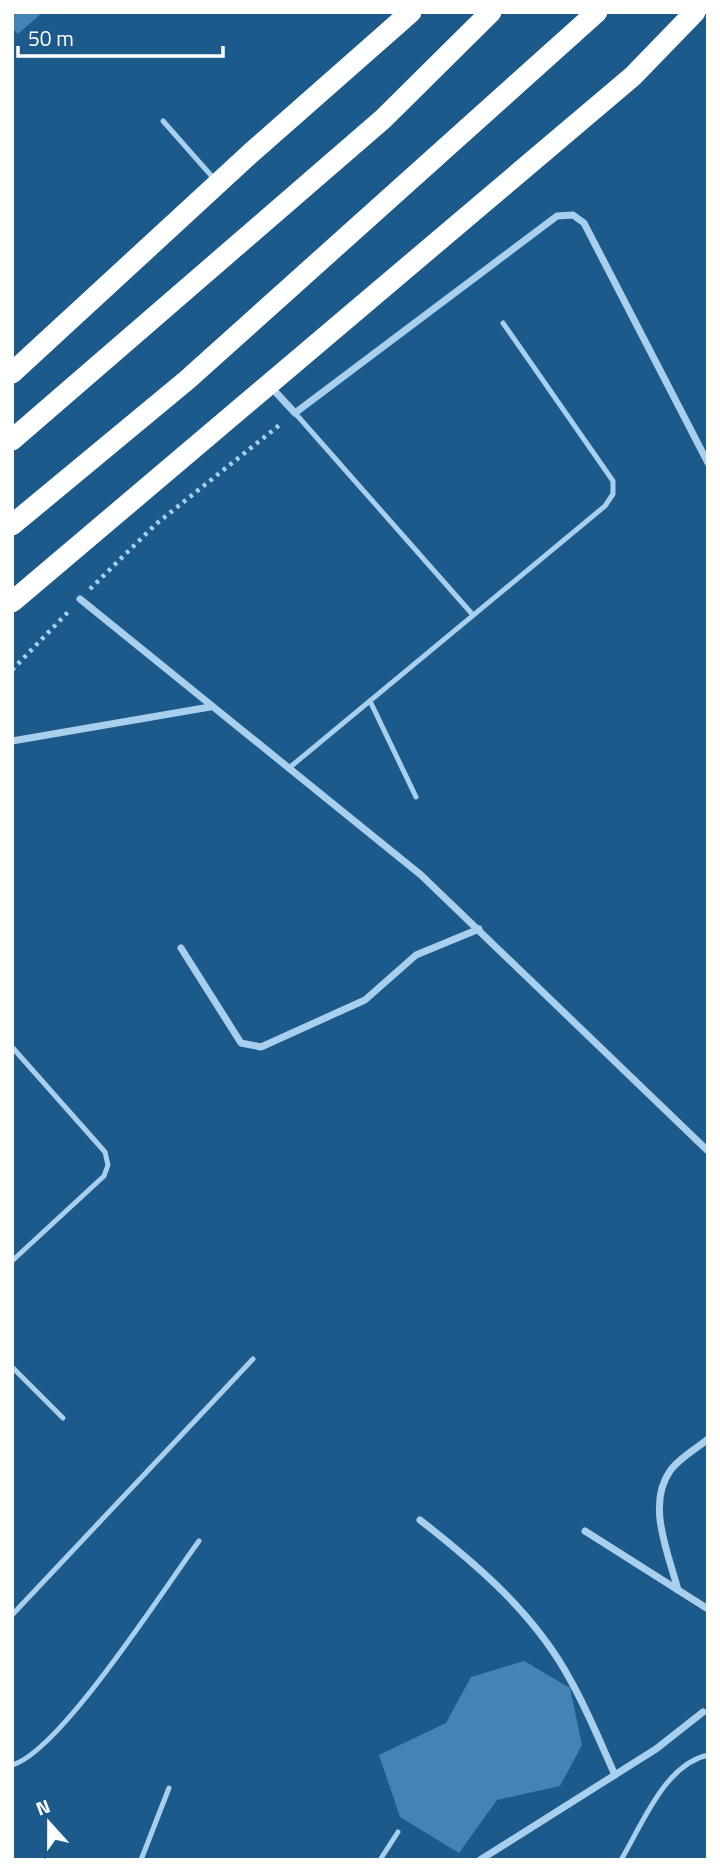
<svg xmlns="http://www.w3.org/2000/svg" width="720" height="1872" font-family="'Titillium Web',sans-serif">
<rect width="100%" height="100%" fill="#1c5a8c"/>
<!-- building -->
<g fill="#4484b4">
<polygon points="12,12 43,12 18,34 12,28"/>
<polygon points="524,1661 570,1688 582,1745 560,1786 497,1800 459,1853 400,1817 379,1755 446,1723 471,1677"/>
</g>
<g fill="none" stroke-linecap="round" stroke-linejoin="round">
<!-- path -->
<g stroke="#a8cfed" stroke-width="4.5" stroke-dasharray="3.5 5" stroke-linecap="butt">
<polyline points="90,589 156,524 282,423"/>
<polyline points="12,670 70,610"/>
</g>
<!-- lane -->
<g stroke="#a8cfed" stroke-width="5">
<polyline points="163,121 216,181"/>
<polyline points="295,413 473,615"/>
<polyline points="370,701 416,797"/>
<polyline points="289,768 605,506 613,494 613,481 503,323"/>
<polyline points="12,1047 105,1152 108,1165 104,1176 12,1261"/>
<polyline points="12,1367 63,1418"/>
<polyline points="12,1615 253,1359"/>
<path d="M12 1765C60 1752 165 1587 199 1541"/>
<polyline points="141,1860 169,1788"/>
<polyline points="380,1860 398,1832"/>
<path d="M621 1860C642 1825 665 1764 708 1755"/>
</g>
<!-- street -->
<g stroke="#a8cfed" stroke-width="7">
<polyline points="270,386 295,413 557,216 573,215 584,223 708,463"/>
<polyline points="80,599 421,875 708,1151"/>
<polyline points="12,741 210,707"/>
<polyline points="181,948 241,1043 261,1047 365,1000 416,955 479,929"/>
<path d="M420 1520C479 1566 537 1616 572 1683 588 1712 601 1744 615 1775"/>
<polyline points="585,1531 708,1609"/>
<path d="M678 1590C669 1555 646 1505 670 1471 678 1459 696 1449 708 1439"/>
<polyline points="480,1860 656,1749 703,1712"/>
</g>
<!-- highway -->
<g stroke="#fff" stroke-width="21">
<polyline points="12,373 252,152 411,12"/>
<polyline points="12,440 383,119 491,12"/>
<polyline points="12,525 187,380 597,12"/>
<polyline points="12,602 633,76 695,12"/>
</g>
</g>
<!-- border -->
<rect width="720" height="1872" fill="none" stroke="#ffffff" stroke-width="28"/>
<!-- north arrow -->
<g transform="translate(49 1823) rotate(339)" stroke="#1c5a8c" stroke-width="5" paint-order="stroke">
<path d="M0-5L12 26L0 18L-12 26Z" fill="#ffffff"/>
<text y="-10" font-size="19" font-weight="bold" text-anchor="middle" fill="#ffffff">N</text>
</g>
<!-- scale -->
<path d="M18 46v10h205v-10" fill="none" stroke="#ffffff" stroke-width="3.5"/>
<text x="28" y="46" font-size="21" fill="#ffffff" stroke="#1c5a8c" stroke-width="5" paint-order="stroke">50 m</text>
</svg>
